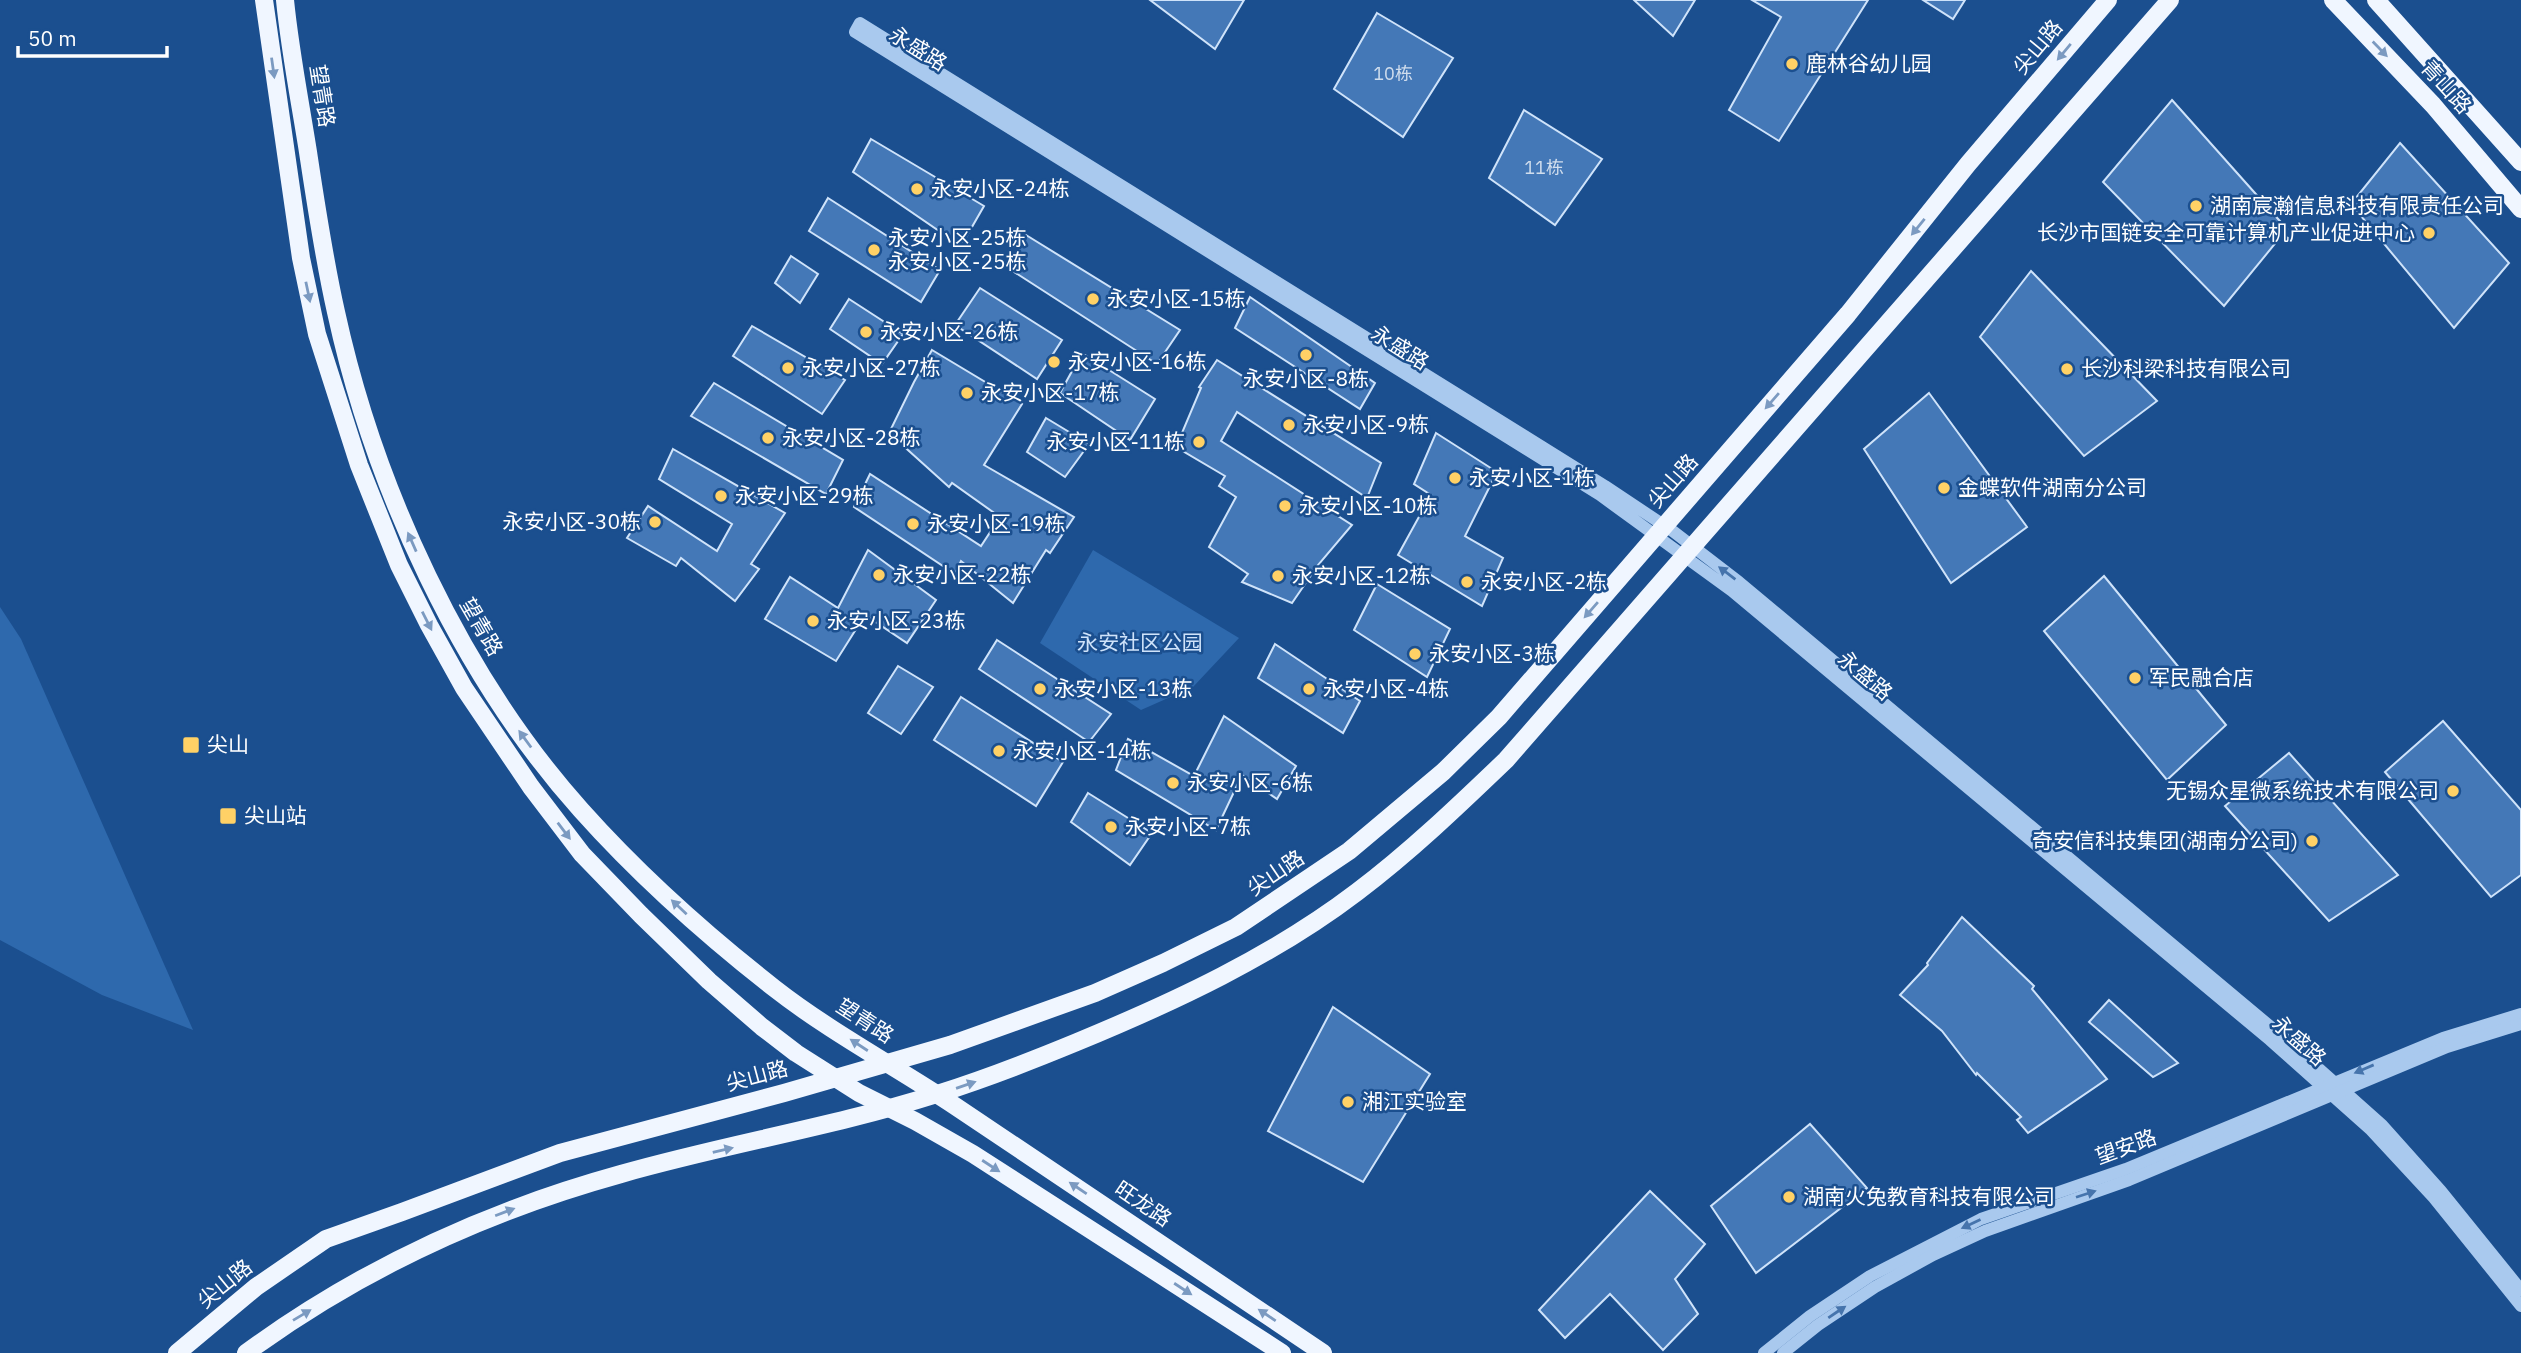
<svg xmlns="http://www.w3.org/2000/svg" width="2521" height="1353" font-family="'IBM Plex Sans','Noto Sans SC',sans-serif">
<rect width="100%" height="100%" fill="#1b4f8f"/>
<!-- green -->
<g fill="#2e69ad">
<polygon points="1093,550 1239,638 1193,687 1141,710 1040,643"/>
<polygon points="0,607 21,639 193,1030 102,995 0,940"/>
</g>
<!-- building -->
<g fill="#4478b7" stroke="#cfe3fa" stroke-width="2">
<polygon points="1150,0 1244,0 1215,49"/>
<polygon points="1634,0 1695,0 1673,36"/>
<polygon points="1752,0 1868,0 1779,141 1729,110 1781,17"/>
<polygon points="1923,0 1965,0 1953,19"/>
<polygon points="1377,13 1453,58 1403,137 1334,89"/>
<polygon points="2172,100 2287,229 2224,306 2103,182"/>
<polygon points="1524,110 1602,159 1555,225 1489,178"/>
<polygon points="871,139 984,206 961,246 853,172"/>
<polygon points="2400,143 2509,263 2454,328 2351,204"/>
<polygon points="828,198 940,270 921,302 809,231"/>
<polygon points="1026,235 1180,330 1157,364 1008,268"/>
<polygon points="791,256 818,274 800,303 775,283"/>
<polygon points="2031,271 2157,401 2084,456 1980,337"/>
<polygon points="980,288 1062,340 1037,379 955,325"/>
<polygon points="1250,297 1375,383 1360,409 1235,328"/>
<polygon points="849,299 903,334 882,364 830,329"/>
<polygon points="752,326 845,380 822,414 733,356"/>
<polygon points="932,350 1022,404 984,465 1074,517 1050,553 1046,550 1013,603 961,561 955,574 854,507 870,474 981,546 1000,517 952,483 949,487 889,433 914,382"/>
<polygon points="1082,353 1155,399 1130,440 1060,393"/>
<polygon points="1217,360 1381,463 1367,498 1237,412 1221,441 1352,525 1318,565 1292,603 1242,582 1248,574 1209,547 1236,497 1219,486 1225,476 1176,447 1201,388 1199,387"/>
<polygon points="714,383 843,460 826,494 691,416"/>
<polygon points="1929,393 2027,527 1951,583 1864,449"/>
<polygon points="1046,418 1089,444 1065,477 1027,452"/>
<polygon points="1436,433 1497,472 1465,536 1503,558 1482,606 1398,555 1431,495 1414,484"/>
<polygon points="673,449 785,513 751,564 759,569 735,601 681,558 676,566 627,538 648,506 717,551 732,524 659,479"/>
<polygon points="868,550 936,600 907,643 865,615 836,661 765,619 790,577 838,608"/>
<polygon points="2104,576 2226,725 2167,780 2044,631"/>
<polygon points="1377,584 1450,629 1427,677 1354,630"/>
<polygon points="997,640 1111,714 1089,742 979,669"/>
<polygon points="1275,644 1360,701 1343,733 1258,678"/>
<polygon points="898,666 933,687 901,734 868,713"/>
<polygon points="961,697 1063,762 1036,806 934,740"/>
<polygon points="1224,716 1296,766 1277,799 1242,775 1216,830 1116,770 1128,739 1194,776"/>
<polygon points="2443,721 2521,810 2521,875 2491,897 2385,772"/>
<polygon points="2289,753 2398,875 2329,921 2225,806"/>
<polygon points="1088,793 1152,833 1130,865 1071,822"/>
<polygon points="1962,917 2034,986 2032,989 2107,1079 2028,1133 2017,1120 2021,1117 1977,1073 1976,1075 1942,1031 1900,995 1928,965 1927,963"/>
<polygon points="2109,1000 2178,1063 2153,1077 2089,1022"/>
<polygon points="1333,1007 1430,1074 1363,1182 1268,1131"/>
<polygon points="1810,1124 1867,1188 1756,1273 1711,1206"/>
<polygon points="1650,1191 1705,1244 1675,1279 1698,1314 1663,1350 1610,1294 1565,1338 1539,1310"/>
</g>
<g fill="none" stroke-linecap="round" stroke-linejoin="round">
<!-- minor -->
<g stroke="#a9c9ee" stroke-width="12">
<polyline points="2521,1290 2441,1191 2382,1125 2290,1043 1739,582 1674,532 1605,486 860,23 855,32 1600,495 1732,591 2270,1040 2370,1129 2434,1198 2521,1306"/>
<polyline points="1764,1353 1810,1316 1870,1276 1981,1219 2126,1169 2443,1038 2521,1014"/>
<polyline points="1783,1353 1818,1325 1875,1287 1933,1255 1985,1231 2129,1180 2447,1047 2521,1024"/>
</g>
<!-- major -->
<g stroke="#f0f6ff" stroke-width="18">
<polyline points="264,0 301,258 317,334 359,465 399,565 429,625 464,688 531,787 582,854 641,915 709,981 762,1027 796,1053 859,1093 915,1121 973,1154 1282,1353"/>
<path d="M285 0C290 51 300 101 308 152 316 205 324 259 336 312 374 487 461 676 581 810 639 875 705 934 774 988 829 1031 896 1067 955 1106 1078 1188 1201 1270 1323 1353"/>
<polyline points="2333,0 2433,105 2521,209"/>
<polyline points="2376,0 2521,162"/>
<polyline points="177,1353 256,1287 326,1239 402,1212 560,1153 784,1093 950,1045 1095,993 1163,963 1236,927 1349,851 1443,772 1499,717 1848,314 1968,164 2108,0"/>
<path d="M246 1353C358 1271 487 1211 621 1174 726 1144 833 1127 937 1094 985 1079 1031 1061 1077 1042 1174 1002 1273 956 1357 892 1410 852 1458 806 1506 760L2170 0"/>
</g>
</g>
<!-- one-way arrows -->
<defs><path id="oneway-solid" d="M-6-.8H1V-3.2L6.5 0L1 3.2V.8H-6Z" transform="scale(1.75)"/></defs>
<g fill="#7b9ac1">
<use href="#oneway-solid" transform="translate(2380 49) rotate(46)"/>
<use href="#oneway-solid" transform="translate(2064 52) rotate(130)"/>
<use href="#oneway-solid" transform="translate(273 68) rotate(82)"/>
<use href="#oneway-solid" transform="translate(1918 227) rotate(129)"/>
<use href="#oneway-solid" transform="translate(308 292) rotate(78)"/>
<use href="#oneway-solid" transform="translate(1772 401) rotate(131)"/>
<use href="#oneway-solid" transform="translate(412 542) rotate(-114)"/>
<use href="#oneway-solid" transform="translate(1591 610) rotate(131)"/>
<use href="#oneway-solid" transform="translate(427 621) rotate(63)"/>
<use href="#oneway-solid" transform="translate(525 739) rotate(-126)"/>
<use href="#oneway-solid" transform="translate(564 831) rotate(53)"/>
<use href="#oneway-solid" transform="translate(679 907) rotate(-137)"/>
<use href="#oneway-solid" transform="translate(859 1045) rotate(-147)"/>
<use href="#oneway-solid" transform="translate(966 1085) rotate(-19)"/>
<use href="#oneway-solid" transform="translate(723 1150) rotate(-13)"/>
<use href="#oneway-solid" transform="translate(991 1166) rotate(33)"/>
<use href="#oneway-solid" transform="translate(1078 1188) rotate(-146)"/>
<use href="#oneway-solid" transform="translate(505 1212) rotate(-21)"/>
<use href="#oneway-solid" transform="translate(1183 1289) rotate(33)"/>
<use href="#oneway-solid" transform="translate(302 1315) rotate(-31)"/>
<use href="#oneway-solid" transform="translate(1267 1315) rotate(-146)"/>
</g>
<g fill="#4674ac">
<use href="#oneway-solid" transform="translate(1727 573) rotate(-143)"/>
<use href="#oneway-solid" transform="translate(2364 1069) rotate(157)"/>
<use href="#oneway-solid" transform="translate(2086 1194) rotate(-18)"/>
<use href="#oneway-solid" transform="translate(1971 1224) rotate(155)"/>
<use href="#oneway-solid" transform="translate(1837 1312) rotate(-34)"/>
</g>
<!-- markers -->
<g fill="#ffd166" stroke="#1b4f8f" stroke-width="2.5">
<circle cx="1792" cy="64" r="7"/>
<circle cx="917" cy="189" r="7"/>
<circle cx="2196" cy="206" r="7"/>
<circle cx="2429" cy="233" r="7"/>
<circle cx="874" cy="250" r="7"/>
<circle cx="1093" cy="299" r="7"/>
<circle cx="866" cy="332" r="7"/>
<circle cx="1306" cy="355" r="7"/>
<circle cx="1054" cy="362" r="7"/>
<circle cx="788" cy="368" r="7"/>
<circle cx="2067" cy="369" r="7"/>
<circle cx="967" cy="393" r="7"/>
<circle cx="1289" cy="425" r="7"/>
<circle cx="768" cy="438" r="7"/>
<circle cx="1199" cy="442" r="7"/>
<circle cx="1455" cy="478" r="7"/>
<circle cx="1944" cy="488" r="7"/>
<circle cx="721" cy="496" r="7"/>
<circle cx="1285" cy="506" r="7"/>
<circle cx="655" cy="522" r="7"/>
<circle cx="913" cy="524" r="7"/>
<circle cx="879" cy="575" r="7"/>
<circle cx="1278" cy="576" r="7"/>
<circle cx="1467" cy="582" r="7"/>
<circle cx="813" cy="621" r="7"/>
<circle cx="1415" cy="654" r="7"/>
<circle cx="2135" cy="678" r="7"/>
<circle cx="1040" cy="689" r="7"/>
<circle cx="1309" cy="689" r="7"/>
<rect x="182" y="736" width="18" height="18" rx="3.5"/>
<circle cx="999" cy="751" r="7"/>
<circle cx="1173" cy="783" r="7"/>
<circle cx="2453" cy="791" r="7"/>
<rect x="219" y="807" width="18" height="18" rx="3.5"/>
<circle cx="1111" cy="827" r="7"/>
<circle cx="2312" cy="841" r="7"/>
<circle cx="1348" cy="1102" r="7"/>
<circle cx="1789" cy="1197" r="7"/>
</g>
<g text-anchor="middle" stroke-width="5" stroke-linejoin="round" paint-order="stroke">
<!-- number labels -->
<g font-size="18" fill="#d0dded">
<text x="1393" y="80">10栋</text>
<text x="1544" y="174">11栋</text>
</g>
<!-- street labels -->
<g font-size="21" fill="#fff" stroke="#1b4f8f">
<text transform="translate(2038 47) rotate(-50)" y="7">尖山路</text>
<text transform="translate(918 49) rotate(32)" y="7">永盛路</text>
<text transform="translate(2446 87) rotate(48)" y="7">青山路</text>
<text transform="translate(322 96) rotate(81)" y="7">望青路</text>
<text transform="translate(1400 348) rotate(32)" y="7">永盛路</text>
<text transform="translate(1673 481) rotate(-49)" y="7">尖山路</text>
<text transform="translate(481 627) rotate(60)" y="7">望青路</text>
<text transform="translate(1865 676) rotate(40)" y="7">永盛路</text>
<text transform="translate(1276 873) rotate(-34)" y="7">尖山路</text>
<text transform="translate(865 1021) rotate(33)" y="7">望青路</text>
<text transform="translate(2299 1041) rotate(41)" y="7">永盛路</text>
<text transform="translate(757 1076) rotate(-15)" y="7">尖山路</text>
<text transform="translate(2126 1147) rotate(-20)" y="7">望安路</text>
<text transform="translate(1143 1204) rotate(34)" y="7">旺龙路</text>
<text transform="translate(225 1284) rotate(-39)" y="7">尖山路</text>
</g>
<!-- poi labels -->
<g font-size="21" fill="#fff" stroke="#1b4f8f" text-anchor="start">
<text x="1806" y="71">鹿林谷幼儿园</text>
<text x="931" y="196">永安小区-24栋</text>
<text x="2210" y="213">湖南宸瀚信息科技有限责任公司</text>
<text x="2415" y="240" text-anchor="end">长沙市国链安全可靠计算机产业促进中心</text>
<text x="888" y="245">永安小区-25栋<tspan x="888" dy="24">永安小区-25栋</tspan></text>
<text x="1107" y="306">永安小区-15栋</text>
<text x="880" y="339">永安小区-26栋</text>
<text x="1068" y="369">永安小区-16栋</text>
<text x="802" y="375">永安小区-27栋</text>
<text x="2081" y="376">长沙科梁科技有限公司</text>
<text x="1306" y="386" text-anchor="middle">永安小区-8栋</text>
<text x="981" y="400">永安小区-17栋</text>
<text x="1303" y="432">永安小区-9栋</text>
<text x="782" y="445">永安小区-28栋</text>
<text x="1185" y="449" text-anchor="end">永安小区-11栋</text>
<text x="1469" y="485">永安小区-1栋</text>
<text x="1958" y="495">金蝶软件湖南分公司</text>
<text x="735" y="503">永安小区-29栋</text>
<text x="1299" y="513">永安小区-10栋</text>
<text x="641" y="529" text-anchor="end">永安小区-30栋</text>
<text x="927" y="531">永安小区-19栋</text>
<text x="893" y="582">永安小区-22栋</text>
<text x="1292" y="583">永安小区-12栋</text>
<text x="1481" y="589">永安小区-2栋</text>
<text x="827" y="628">永安小区-23栋</text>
<text x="1429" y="661">永安小区-3栋</text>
<text x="2149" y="685">军民融合店</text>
<text x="1054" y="696">永安小区-13栋</text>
<text x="1323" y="696">永安小区-4栋</text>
<text x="207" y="752">尖山</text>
<text x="1013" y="758">永安小区-14栋</text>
<text x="1187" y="790">永安小区-6栋</text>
<text x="2439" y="798" text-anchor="end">无锡众星微系统技术有限公司</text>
<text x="244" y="823">尖山站</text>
<text x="1125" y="834">永安小区-7栋</text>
<text x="2298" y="848" text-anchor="end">奇安信科技集团(湖南分公司)</text>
<text x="1362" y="1109">湘江实验室</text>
<text x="1803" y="1204">湖南火兔教育科技有限公司</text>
</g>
<!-- park labels -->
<g font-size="21" fill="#cfe3fa" stroke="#1b4f8f">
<text x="1140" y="650">永安社区公园</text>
</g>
</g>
<!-- scale -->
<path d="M18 46v10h149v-10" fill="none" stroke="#ffffff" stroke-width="3.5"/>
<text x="28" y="46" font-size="21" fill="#ffffff" stroke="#1b4f8f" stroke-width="5" paint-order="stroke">50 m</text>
</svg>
